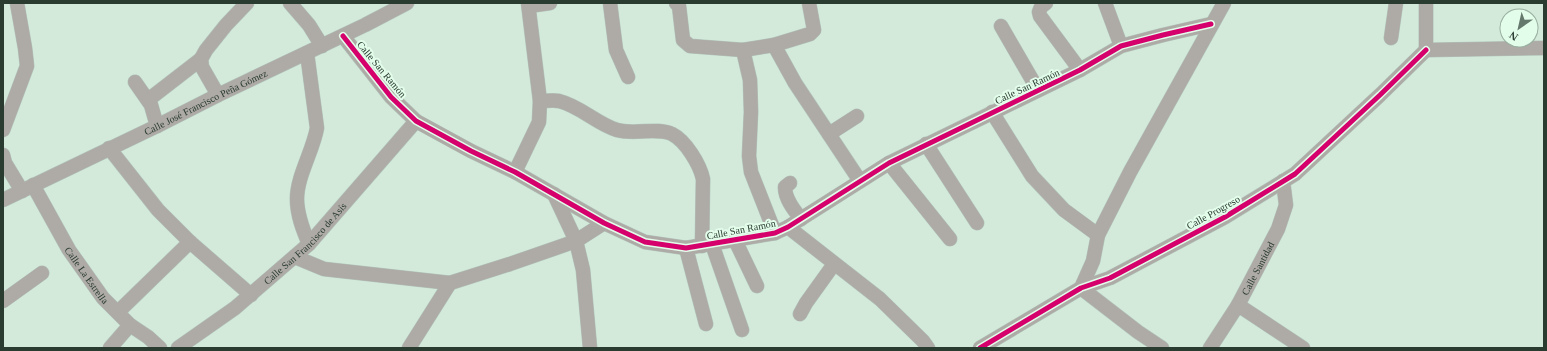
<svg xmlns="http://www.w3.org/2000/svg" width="1547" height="351" font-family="'Times New Roman',serif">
<rect width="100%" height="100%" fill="#d3eadb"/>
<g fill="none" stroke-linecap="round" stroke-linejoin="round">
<!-- minor casing -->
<g stroke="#b3c5ba" stroke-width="15">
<g id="minor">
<polyline points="290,3 309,25 322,46"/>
<polyline points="610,3 616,50 628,77"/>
<polyline points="676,3 679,6 683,40 690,46 743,50 774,45 810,34 814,30 809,3"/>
<polyline points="1046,3 1041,7 1039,12 1040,16 1080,70"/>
<polyline points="1105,3 1121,46"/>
<polyline points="529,6 550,3"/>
<polyline points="1001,26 1038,90"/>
<polyline points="343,36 391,97 416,121 471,151 515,172 604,223 645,242 686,248 775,233 788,227 889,163 1080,70 1121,46 1163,35 1211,24"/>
<polyline points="1391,38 1396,3"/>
<polyline points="774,45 795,83 860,181"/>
<polyline points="743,50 750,80 751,112 749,156 751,172 775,233"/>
<polyline points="1426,50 1544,48"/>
<polyline points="1426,50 1426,3"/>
<path d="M307 53 317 128C313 151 297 176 297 199 297 215 303 230 309 244"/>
<polyline points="135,82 151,105 157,126"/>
<polyline points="218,95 202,67 201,59 206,50 226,25 247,3"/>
<polyline points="148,100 201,59"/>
<path d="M540 101C547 101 553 100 559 101 580 106 597 124 617 130 634 135 657 127 672 134 686 141 700 165 703 179L702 246"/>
<polyline points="992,112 1032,176 1064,210 1098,235"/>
<polyline points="3,130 27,66 25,48 17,3"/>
<polyline points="829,134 857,116"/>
<polyline points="926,144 977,223"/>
<polyline points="109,148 158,210 190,242 251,295"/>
<polyline points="3,155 5,163 22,191"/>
<polyline points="889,163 950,239"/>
<polyline points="515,172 539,122 540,101 528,3"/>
<path d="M790 183 785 187C785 199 794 210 801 219"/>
<path id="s1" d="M33 185 69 250 103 298 130 325 148 337 160 348"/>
<polyline points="554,194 576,241 583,270 590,348"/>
<path id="s2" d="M3 200 157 126 218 95 365 25 407 3"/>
<polyline points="788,227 880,299 923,341 928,348"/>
<polyline points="735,240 757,286"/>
<polyline points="712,244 742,330"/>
<polyline points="686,248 706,324"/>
<polyline points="295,257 324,269 450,283 510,264 576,241 604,223"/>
<polyline points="3,301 42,273"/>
<polyline points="1238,305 1303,348"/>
<polyline points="118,312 190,242"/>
<polyline points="800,314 806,303 834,264"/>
<polyline points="110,348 130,325"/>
<path id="s3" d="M178 348 235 308 309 244 416 121"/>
<polyline points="409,348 450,283"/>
<polyline points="980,348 1081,288 1110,278 1225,217 1295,174 1380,95 1426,50"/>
<polyline points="1162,348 1138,332 1081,288 1093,261 1098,235 1130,172 1224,3"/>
<path id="s4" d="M1210 348 1238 305 1278 229 1286 205 1283 181"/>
</g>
</g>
<!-- minor -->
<use href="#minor" stroke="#aeaba7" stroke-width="14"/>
<!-- cycleway casing -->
<g stroke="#e3fdeb" stroke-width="8">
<g id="cycleway">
<polyline points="343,36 391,97 416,121 471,151 515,172 604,223 645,242 686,248 775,233 788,227 889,163 1080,70 1121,46 1163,35 1211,24"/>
<polyline points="980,348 1081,288 1110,278 1225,217 1295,174 1380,95 1426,50"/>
</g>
</g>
<!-- cycleway -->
<use href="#cycleway" stroke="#d6006c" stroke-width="5"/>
</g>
<g text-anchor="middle" stroke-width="4" stroke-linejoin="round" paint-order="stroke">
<!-- street labels -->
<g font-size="10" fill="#2a3b30" stroke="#e3fdeb">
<text transform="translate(382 69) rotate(50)" y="4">Calle San Ramón</text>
<text transform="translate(1027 86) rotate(-25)" y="4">Calle San Ramón</text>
<text dy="4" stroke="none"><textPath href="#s2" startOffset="225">Calle José Francisco Peña Gómez</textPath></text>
<text transform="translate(1213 212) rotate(-29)" y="4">Calle Progreso</text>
<text transform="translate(741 229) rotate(-11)" y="4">Calle San Ramón</text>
<text dy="4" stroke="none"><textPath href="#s3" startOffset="165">Calle San Francisco de Asís</textPath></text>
<text dy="4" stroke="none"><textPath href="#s4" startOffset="93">Calle Santidad</textPath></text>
<text dy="4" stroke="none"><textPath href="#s1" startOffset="105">Calle La Estrella</textPath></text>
</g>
</g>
<!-- border -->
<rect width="1547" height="351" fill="none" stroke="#2a3b30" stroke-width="8"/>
<!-- north arrow -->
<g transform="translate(1519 28) rotate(214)"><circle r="19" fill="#e3fdeb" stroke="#99afa0"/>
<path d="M0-3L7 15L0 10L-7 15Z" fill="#65786c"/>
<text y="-6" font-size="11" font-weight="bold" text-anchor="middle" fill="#2a3b30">N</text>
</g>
</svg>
